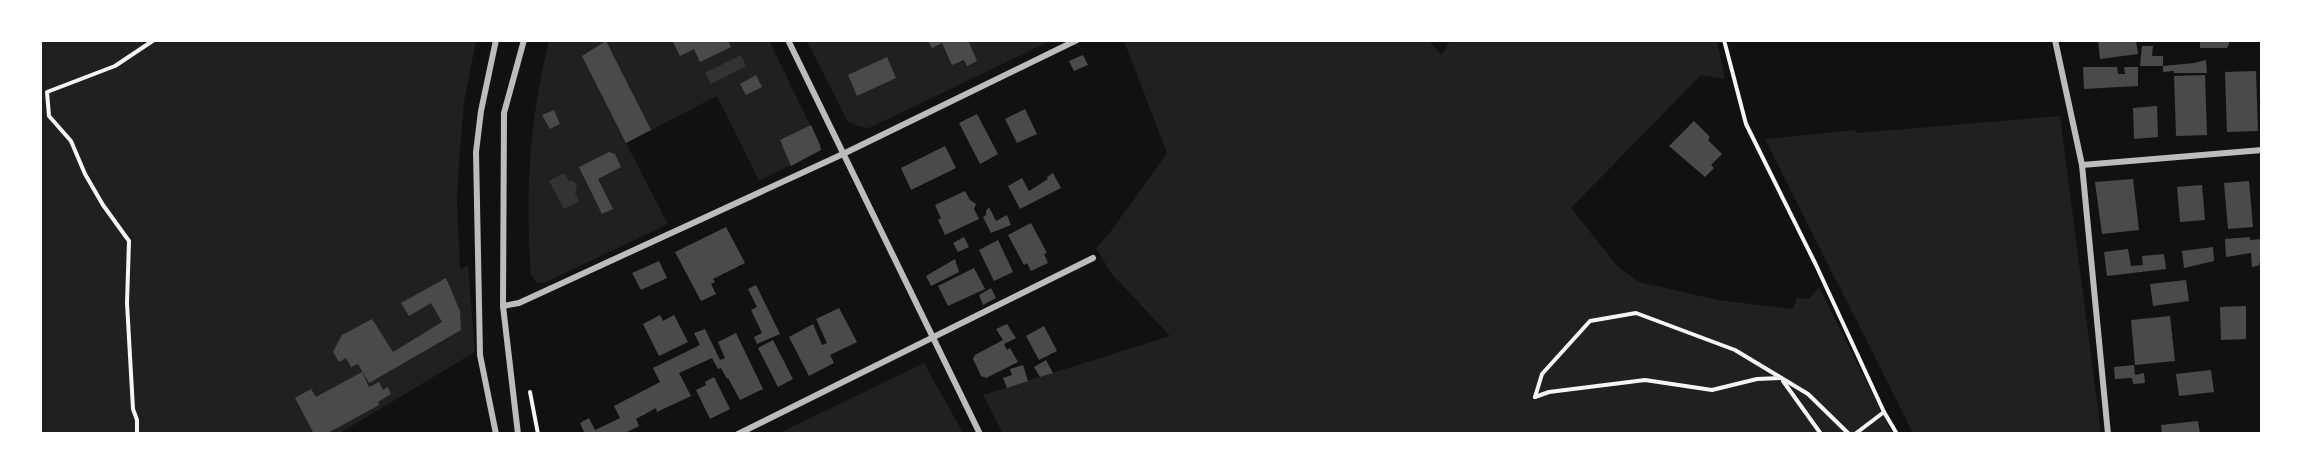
<svg xmlns="http://www.w3.org/2000/svg" width="2302" height="474" font-family="Signika,sans-serif">
<rect width="100%" height="100%" fill="#111"/>
<!-- green -->
<g fill="#202020">
<polygon points="1428,40 1442,55 1450,41 1717,40 1725,79 1701,75 1571,208 1618,267 1639,282 1718,300 1793,309 1797,298 1809,299 1819,287 1892,433 1003,434 983,395 1170,336 1111,273 1096,248 1111,231 1167,153 1124,41"/>
<polygon points="40,41 476,41 464,102 459,163 457,202 460,269 468,266 475,352 340,433 41,433"/>
<path d="M549 41H769L820 145 821 150 759 181 717 96 626 143 668 224 544 283H537L531 275C525 193 529 121 549 41Z"/>
<polygon points="807,41 1050,41 867,129 848,122"/>
<polygon points="2060,116 2101,433 1913,433 1765,139 1856,130 1857,133"/>
<polygon points="924,363 963,433 779,433"/>
</g>
<!-- water -->
<g fill="#333">
<polygon points="741,55 746,66 711,84 705,73"/>
<polygon points="564,173 569,181 573,181 577,185 575,193 579,201 564,209 549,181"/>
</g>
<!-- building -->
<g fill="#4a4a4a">
<polygon points="672,40 728,40 731,47 700,62 694,49 680,56"/>
<polygon points="928,40 968,40 977,61 967,66 964,60 952,65 942,43 932,48"/>
<polygon points="2098,40 2136,40 2138,54 2100,59"/>
<polygon points="2200,40 2229,40 2229,44 2227,48 2200,48"/>
<polygon points="606,41 651,130 626,143 582,56"/>
<polygon points="2142,46 2153,46 2152,56 2163,56 2163,66 2194,63 2206,60 2207,73 2174,73 2174,71 2163,72 2163,66 2140,66"/>
<polygon points="1083,55 1088,65 1074,71 1069,61"/>
<polygon points="887,57 896,78 857,96 848,75"/>
<polygon points="2083,67 2117,67 2118,74 2125,74 2124,67 2138,67 2138,86 2084,89"/>
<polygon points="2256,71 2258,131 2227,132 2225,72"/>
<polygon points="756,75 762,87 746,95 740,84"/>
<polygon points="2205,75 2207,135 2176,136 2174,76"/>
<polygon points="2157,106 2158,137 2134,139 2133,108"/>
<polygon points="1025,109 1037,134 1017,143 1005,119"/>
<polygon points="554,110 560,124 550,129 542,115"/>
<polygon points="977,114 998,154 980,164 959,123"/>
<polygon points="1694,121 1710,137 1708,140 1722,154 1711,165 1714,168 1705,177 1669,146"/>
<polygon points="811,125 820,145 821,150 791,166 780,140"/>
<polygon points="945,146 956,168 911,190 901,168"/>
<polygon points="609,152 615,154 621,167 598,179 613,209 602,214 579,167"/>
<polygon points="1053,173 1061,188 1020,209 1008,186 1022,178 1029,191 1048,179 1047,177"/>
<polygon points="2133,179 2139,230 2102,234 2095,182"/>
<polygon points="2249,181 2253,227 2228,229 2224,183"/>
<polygon points="2202,185 2205,220 2180,222 2177,187"/>
<polygon points="965,191 970,200 976,204 974,209 979,219 945,235 938,220 941,218 935,205"/>
<polygon points="989,207 996,221 1007,215 1011,225 991,233 983,217 986,215 986,211"/>
<polygon points="1031,223 1047,253 1044,254 1048,263 1031,271 1027,263 1024,265 1008,235"/>
<polygon points="726,227 745,263 713,279 715,282 711,284 716,294 701,301 675,252"/>
<polygon points="964,237 969,247 958,252 953,243"/>
<polygon points="2250,237 2250,240 2262,239 2262,262 2259,262 2260,265 2252,267 2251,253 2226,257 2225,239"/>
<polygon points="998,240 1013,272 994,281 979,250"/>
<polygon points="2213,247 2214,261 2184,268 2182,251"/>
<polygon points="2128,249 2131,266 2143,265 2142,256 2164,254 2166,269 2107,276 2104,252"/>
<polygon points="955,259 959,272 931,286 926,276"/>
<polygon points="659,261 667,278 641,290 632,273"/>
<polygon points="974,268 985,289 948,306 938,286"/>
<polygon points="446,278 460,311 461,330 369,383 358,364 351,367 346,358 339,362 333,352 342,335 372,319 393,352 442,322 431,303 409,316 401,303"/>
<polygon points="2186,280 2189,301 2153,306 2150,284"/>
<polygon points="756,285 780,334 757,344 754,337 762,333 751,310 757,307 748,289"/>
<polygon points="991,288 996,298 983,305 979,295"/>
<polygon points="2246,306 2246,339 2221,340 2220,307"/>
<polygon points="839,308 857,342 830,355 834,363 809,376 789,337 813,324 822,345 827,343 816,319"/>
<polygon points="660,315 663,321 674,315 688,342 659,356 643,324"/>
<polygon points="2170,316 2175,361 2135,365 2131,320"/>
<polygon points="1007,324 1016,338 1004,344 1007,350 1010,348 1018,362 986,378 981,376 973,359 975,355 1003,340 996,329"/>
<polygon points="1044,326 1057,351 1039,360 1026,336"/>
<polygon points="705,329 720,360 725,358 718,342 736,333 763,389 740,400 728,378 727,379 721,368 718,369 712,358 679,373 691,396 657,412 656,408 636,419 639,426 623,434 585,434 580,423 589,418 595,430 620,418 614,406 660,382 653,368 700,345 694,333"/>
<polygon points="773,340 793,379 778,387 758,348"/>
<polygon points="1046,360 1053,373 1040,377 1034,367"/>
<polygon points="1023,365 1028,381 1007,388 1003,378 1012,375 1010,369"/>
<polygon points="2134,365 2135,375 2144,373 2145,383 2133,384 2132,378 2115,379 2114,367"/>
<polygon points="2211,370 2214,392 2179,396 2176,374"/>
<polygon points="362,372 369,387 379,382 383,390 388,387 391,394 378,402 379,405 326,434 314,434 295,398 311,389 316,397"/>
<polygon points="714,377 730,409 710,419 696,390 706,385 705,382"/>
<polygon points="2198,421 2200,434 2162,434 2161,425"/>
</g>
<g fill="none" stroke-linecap="round" stroke-linejoin="round">
<!-- path -->
<g stroke="#f5f5f5" stroke-width="4">
<polyline points="1724,40 1746,124 1816,265 1884,412 1897,434"/>
<polyline points="1783,381 1821,434"/>
<polyline points="530,392 538,434"/>
<polyline points="1535,397 1542,374 1590,321 1636,313 1735,350 1808,394 1849,434"/>
<polyline points="1535,397 1549,392 1645,380 1712,390 1757,379 1781,378"/>
<polyline points="137,434 137,420 133,409 127,303 129,241 103,205 85,174 71,141 49,116 47,92 115,66 154,40"/>
<polyline points="1855,434 1884,412"/>
</g>
<!-- minor -->
<g stroke="#bcbcbc" stroke-width="6">
<polyline points="496,40 481,111 476,152 480,355 496,434"/>
<polyline points="788,40 980,434"/>
<polyline points="2055,40 2082,165 2108,434"/>
<polyline points="2082,165 2262,150"/>
<polyline points="503,306 519,303 843,154 1077,40"/>
<polyline points="518,434 503,306 504,113 524,40"/>
<polyline points="738,434 1093,258"/>
</g>
</g>
<!-- border -->
<rect width="2302" height="474" fill="none" stroke="#ffffff" stroke-width="84"/>
</svg>
